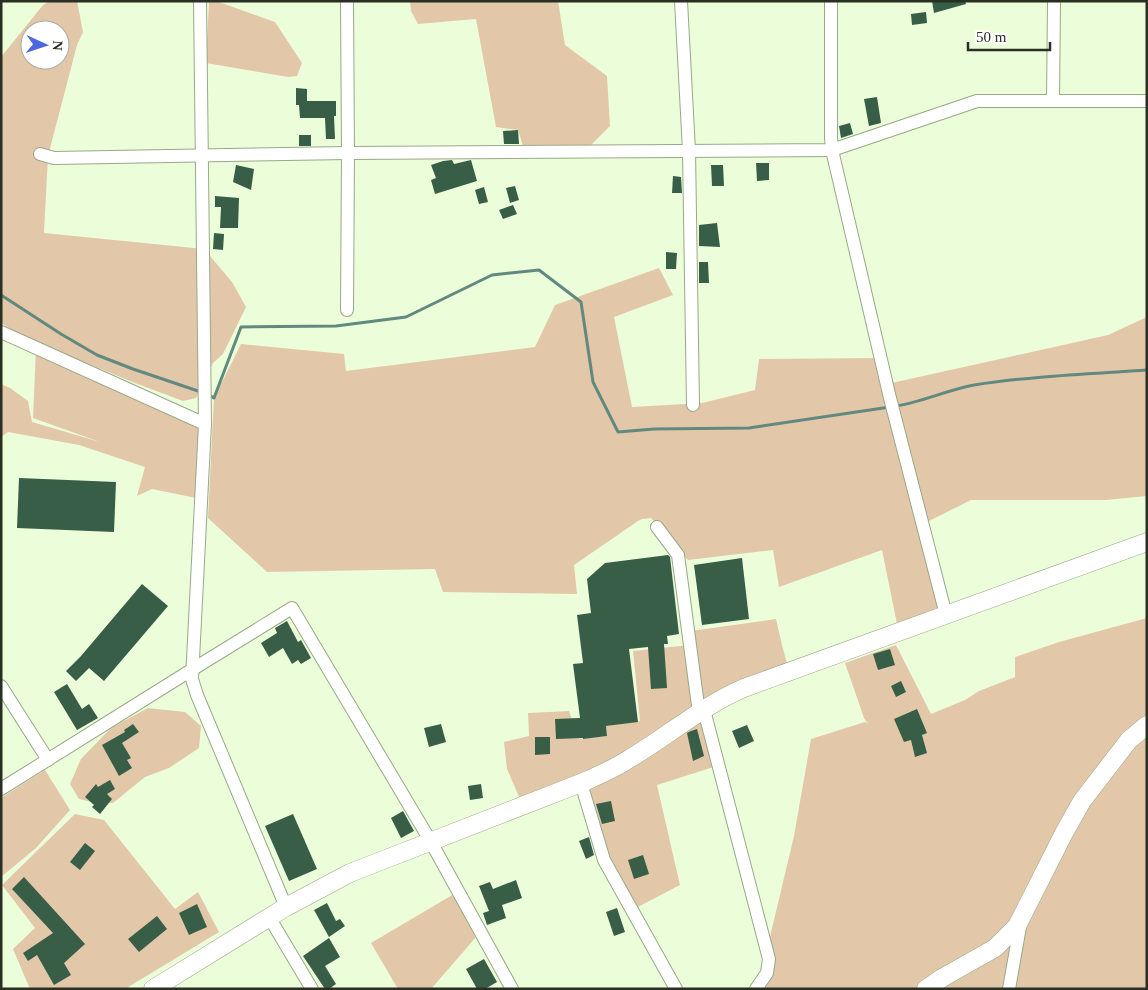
<svg xmlns="http://www.w3.org/2000/svg" width="1148" height="990" font-family="'Times New Roman',serif">
<rect width="100%" height="100%" fill="#ecfdda"/>
<!-- green -->
<g fill="#e2c8a9" fill-rule="evenodd">
<path d="M50 1H77L83 32 77 45 48 156 44 233 204 249 232 282 246 307 223 354 213 363 196 398 183 401 135 383 84 362 61 358 205 424 201 499 152 489 137 496 145 467 79 445 8 432 1 437V384L10 388 28 401 32 422 100 442 33 418 36 348 53 355 1 323V57L43 5ZM30 30H60V60H30Z"/>
<polygon points="209,1 216,1 275,22 302,63 297,76 288,77 206,63"/>
<polygon points="410,1 558,1 565,45 607,76 610,126 584,152 525,152 518,130 496,127 476,19 418,24 411,11"/>
<polygon points="659,268 673,295 614,317 632,407 702,403 755,390 759,359 877,358 881,389 944,605 897,624 882,550 779,587 773,550 688,560 651,518 642,519 638,521 574,565 577,594 443,592 435,569 267,572 208,518 214,398 241,344 344,354 346,371 535,347 555,305"/>
<polygon points="1147,317 1147,496 1106,500 971,500 923,524 887,384 1108,335"/>
<polygon points="1147,618 1147,989 756,989 758,987 794,836 811,739 865,722 868,724 864,718 845,663 896,645 931,714 965,700 979,691 1015,677 1015,657 1059,642"/>
<polygon points="776,619 782,645 789,671 704,710 691,631"/>
<polygon points="690,645 699,713 723,764 657,785 680,885 632,910 604,860 582,788 523,806 507,769 504,742 529,736 528,713 569,711 579,739 607,736 606,726 640,721 633,651"/>
<polygon points="148,708 185,712 201,726 199,748 169,768 145,777 113,803 96,803 79,799 70,784 81,759 111,728"/>
<polygon points="45,770 70,810 36,848 1,877 1,798"/>
<polygon points="75,814 104,820 175,909 198,892 219,932 125,989 30,989 13,949 35,928 2,885"/>
<polygon points="454,894 477,936 431,989 398,989 371,943"/>
</g>
<g fill="none" stroke-linecap="round" stroke-linejoin="round">
<!-- stream -->
<g stroke="#628980" stroke-width="3">
<polyline points="1,295 61,334 97,355 133,369 201,392"/>
<polyline points="209,395 214,398 241,327 336,326 406,317 492,275 539,270 581,302 593,382 618,432 654,429 749,428 890,407"/>
<path d="M896 406C922 402 947 390 974 385 1031 376 1089 374 1147 370"/>
</g>
</g>
<!-- building -->
<g fill="#385e47">
<polygon points="932,1 965,1 966,4 934,13"/>
<polygon points="926,12 927,23 912,25 911,14"/>
<polygon points="296,88 307,89 307,101 336,101 336,116 334,116 335,139 326,139 325,118 300,118 299,105 296,105"/>
<polygon points="877,97 881,123 869,126 864,99"/>
<polygon points="850,123 853,134 841,138 839,126"/>
<polygon points="518,130 519,144 504,144 503,131"/>
<rect x="299" y="135" width="12" height="11"/>
<polygon points="452,160 454,164 471,160 477,181 435,194 431,180 436,178 431,165 443,161"/>
<polygon points="756,163 769,163 769,180 757,181"/>
<polygon points="236,165 254,169 251,190 233,182"/>
<polygon points="711,165 723,165 724,186 712,186"/>
<polygon points="673,176 681,177 682,193 672,193"/>
<polygon points="515,186 519,200 510,203 506,188"/>
<polygon points="484,187 488,202 479,204 475,190"/>
<polygon points="215,196 239,198 238,228 220,228 221,207 215,207"/>
<polygon points="513,205 517,214 503,219 499,210"/>
<polygon points="717,223 720,247 699,246 699,225"/>
<polygon points="214,233 224,234 223,250 213,249"/>
<polygon points="666,252 677,253 676,269 666,269"/>
<polygon points="699,262 708,262 709,283 699,283"/>
<polygon points="19,478 116,482 114,532 17,528"/>
<polygon points="668,555 670,557 679,634 667,636 668,644 664,644 667,688 651,689 648,647 629,649 638,722 606,726 607,736 583,739 583,738 556,739 555,719 580,718 573,664 583,663 577,615 591,613 587,579 605,563"/>
<polygon points="742,558 749,619 702,625 694,565"/>
<polygon points="142,584 168,606 104,681 89,668 76,681 66,671 81,656"/>
<polygon points="287,621 298,642 301,640 311,658 301,664 298,660 292,664 283,648 269,657 261,643 277,633 275,628"/>
<polygon points="890,649 895,665 878,670 873,654"/>
<polygon points="901,681 906,692 896,697 891,686"/>
<polygon points="67,684 82,709 89,704 98,718 77,730 54,692"/>
<polygon points="917,709 927,733 922,735 927,753 915,757 911,740 904,742 894,719"/>
<polygon points="133,724 139,732 122,743 131,758 127,760 132,768 119,776 102,745 125,732 124,730"/>
<polygon points="441,724 446,742 429,747 424,728"/>
<polygon points="747,725 754,741 739,748 732,731"/>
<polygon points="697,729 704,756 693,761 687,733 691,731"/>
<polygon points="535,737 550,737 550,754 535,755"/>
<polygon points="110,780 115,789 107,794 112,799 100,814 92,807 94,805 85,797 96,784 98,787"/>
<polygon points="481,784 483,798 470,800 468,786"/>
<polygon points="611,801 615,821 602,824 596,804"/>
<polygon points="403,811 414,831 401,838 391,818"/>
<polygon points="293,814 317,869 289,881 265,826"/>
<polygon points="589,837 594,855 586,859 579,841"/>
<polygon points="85,843 95,851 80,870 70,862"/>
<polygon points="643,855 649,874 634,879 628,860"/>
<polygon points="24,877 85,944 64,963 71,975 54,985 37,955 28,961 23,953 53,933 12,889"/>
<polygon points="516,880 522,898 502,905 506,918 487,925 483,913 489,911 479,886 490,882 493,889"/>
<polygon points="327,903 336,921 340,919 345,926 329,937 314,910"/>
<polygon points="197,904 207,927 189,935 179,913"/>
<polygon points="617,908 625,932 614,936 606,912"/>
<polygon points="157,916 167,929 139,952 128,939"/>
<polygon points="329,938 340,957 325,966 336,984 329,989 325,989 303,956"/>
<polygon points="484,959 497,982 485,989 477,989 466,969"/>
</g>
<g fill="none" stroke-linecap="round" stroke-linejoin="round">
<!-- street casing -->
<g stroke="#99a888" stroke-width="14">
<g id="street">
<polyline points="200,1 205,424 192,679 197,695 286,907"/>
<polyline points="347,1 348,153 347,310"/>
<polyline points="681,1 689,151 693,405"/>
<polyline points="831,1 831,138 832,150 890,398 946,615"/>
<polyline points="1053,101 1054,1"/>
<polyline points="40,154 54,158 348,153 832,150 977,101 1147,101"/>
<polyline points="1,332 205,424"/>
<polyline points="657,527 678,555 699,713"/>
<polyline points="1,686 48,760"/>
<polyline points="704,710 769,959 767,973 756,989"/>
<polyline points="581,783 604,860 676,989"/>
<polyline points="1,789 193,669 292,608 431,842 512,989"/>
<polyline points="269,917 312,989"/>
<polyline points="1009,989 1021,921"/>
</g>
</g>
<!-- secondary casing -->
<g stroke="#99a888" stroke-width="19">
<g id="secondary">
<path d="M153 989 286 907 350 873 581 783C597 776 614 769 629 759 668 736 702 706 744 688L1147 542"/>
<polyline points="926,989 942,978 995,948 1017,926 1064,833 1082,801 1129,740 1147,725"/>
</g>
</g>
<!-- street -->
<use href="#street" stroke="#fff" stroke-width="12"/>
<!-- secondary -->
<use href="#secondary" stroke="#fff" stroke-width="18"/>
</g>
<!-- border -->
<rect width="1148" height="990" fill="none" stroke="#292f22" stroke-width="5"/>
<!-- north arrow -->
<g transform="translate(45 45) rotate(93)"><circle r="24" fill="#ffffff" stroke="#a9aca7"/>
<path d="M0-4L9 19L0 12L-9 19Z" fill="#4d68dd"/>
<text y="-8" font-size="14" font-weight="bold" text-anchor="middle" fill="#292f22">N</text>
</g>
<!-- scale -->
<path d="M968 42v8h82v-8" fill="none" stroke="#292f22" stroke-width="2.5"/>
<text x="976" y="42" font-size="15" fill="#292f22" stroke="#ffffff" stroke-width="4" paint-order="stroke">50 m</text>
</svg>
